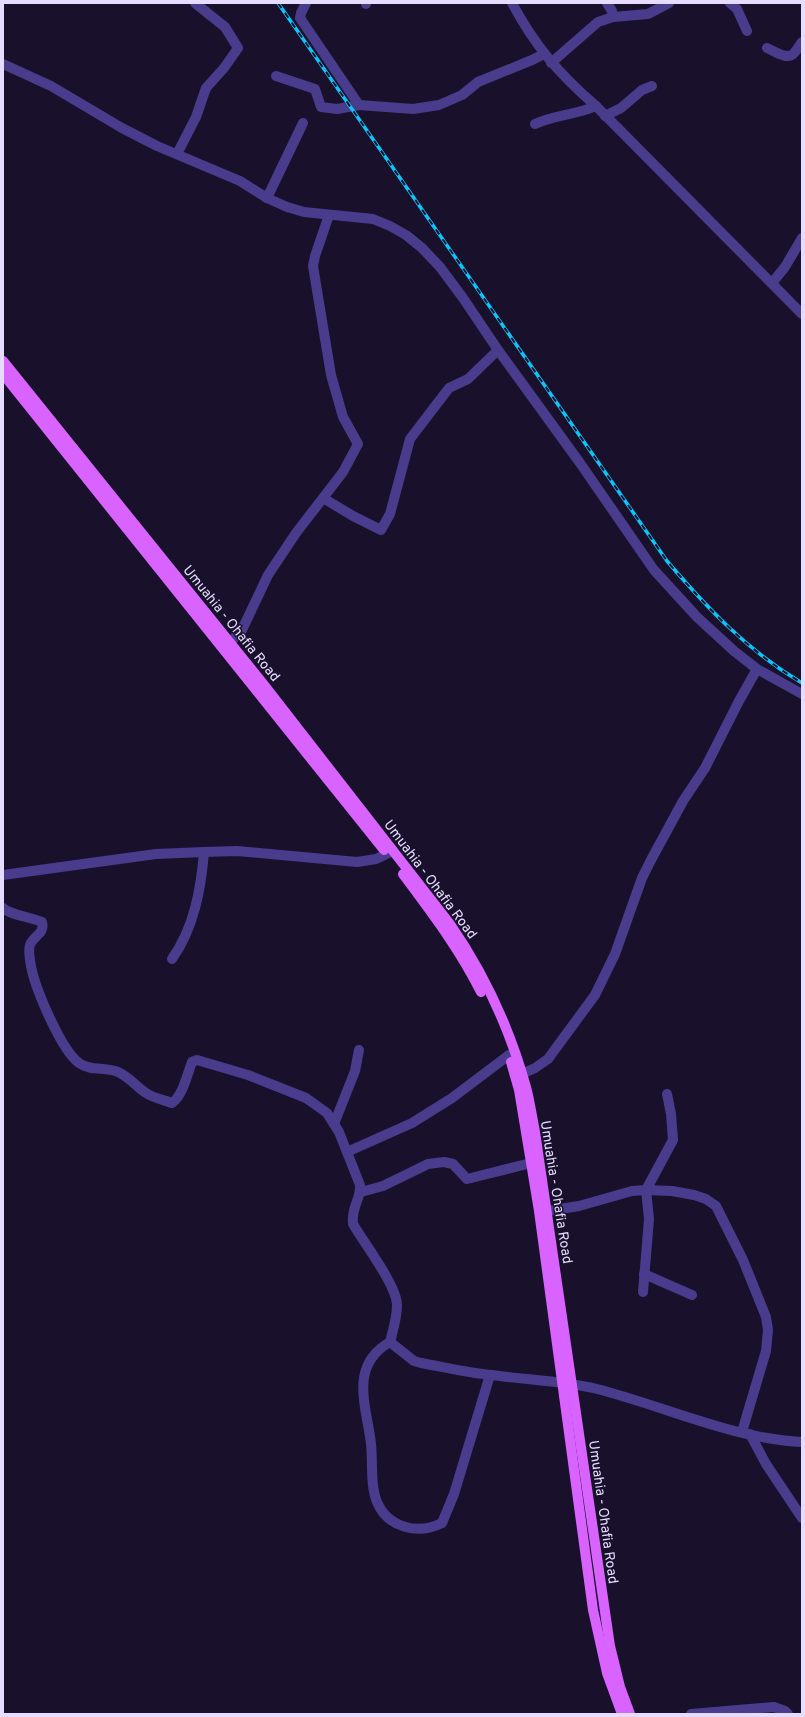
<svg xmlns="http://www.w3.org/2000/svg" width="805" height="1717" font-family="Overpass,sans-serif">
<rect width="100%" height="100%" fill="#19112c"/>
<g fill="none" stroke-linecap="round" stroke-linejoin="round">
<!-- minor -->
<g stroke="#493c8c" stroke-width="10">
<polyline points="306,3 301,13 300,18 359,105"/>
<polyline points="366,3 366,4"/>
<path d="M512 3C535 46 559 74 596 106L802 314"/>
<polyline points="607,3 612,11 613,17"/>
<polyline points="730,3 737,9 747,31"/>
<path d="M767 48C774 51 788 61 794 53 797 50 799 46 802 42"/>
<polyline points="551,63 598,22 613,17 648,14 669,3"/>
<polyline points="3,64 51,86 122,128 157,146 240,181 267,198 287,207 304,212 373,219 390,226 406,235 422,248 440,267 463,298 498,350 580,463 654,570 697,617 734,651 757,669 802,694"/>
<polyline points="276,76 315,89 321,107 337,109 359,105 413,109 439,105 462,95 478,82 532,60 544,54"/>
<polyline points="605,116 621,108 642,90 652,86"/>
<path d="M535 124C554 115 576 115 596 106"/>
<polyline points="177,154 196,117 206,88 224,68 238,48 225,27 195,3"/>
<polyline points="267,198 303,123"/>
<polyline points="772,283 785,267 802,238"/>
<polyline points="323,498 343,472 358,444 343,417 331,375 313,266 315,256 329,215"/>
<polyline points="230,642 241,632 268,575 296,533 323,498 353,516 381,530 390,514 410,439 449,388 468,379 498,350"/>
<polyline points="3,875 156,854 204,852 237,851 357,862 376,859 393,851"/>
<path d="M3 908C10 915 31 917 42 922 45 934 34 935 30 945 28 950 30 960 31 966 35 988 61 1050 79 1063 91 1072 107 1066 120 1073 130 1078 137 1087 146 1093 153 1098 164 1100 172 1103 183 1095 187 1075 192 1062L197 1060 248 1075 306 1098 327 1113 339 1132 360 1185C361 1200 351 1206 353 1224 364 1243 397 1286 397 1305 397 1318 393 1330 390 1342 348 1366 367 1407 371 1444 373 1462 370 1485 377 1502 388 1528 418 1535 442 1523L454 1494 490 1375"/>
<path d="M172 959C194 928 201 889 204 852"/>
<polyline points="522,1074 535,1068 548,1059 595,995 615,954 642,878 651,860 683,801 705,768 739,701 757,669"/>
<polyline points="334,1124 355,1071 359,1050"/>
<polyline points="347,1152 412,1123 452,1098 509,1055"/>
<polyline points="361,1192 383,1186 428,1164 444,1162 453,1164 467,1179 531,1163"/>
<polyline points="547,1211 579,1206 632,1191 646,1190 672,1191 694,1195 706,1199 716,1206 743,1260 766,1317 768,1330 766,1351 742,1432"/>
<polyline points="644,1274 692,1295"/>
<polyline points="643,1292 649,1219 646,1190 673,1140 671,1114 667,1094"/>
<path d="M390 1342 414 1361 421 1363C444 1367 468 1373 492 1375 528 1380 563 1381 597 1389 664 1406 734 1439 802 1442"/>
<polyline points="750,1434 766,1464 802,1518"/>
<polyline points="691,1714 774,1707 785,1711 788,1714"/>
</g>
<!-- major -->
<g stroke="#d963ff" stroke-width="10">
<path d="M3 361 264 685 450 924C484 973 510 1030 526 1087 530 1102 532 1117 535 1132L610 1646 620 1687 630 1714"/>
<polyline points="3,374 384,850"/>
<path d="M403 874C432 913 459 948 481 992"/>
<polyline points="511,1062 519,1090 539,1211 593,1610 607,1673 622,1714"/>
</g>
<!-- rail casing -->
<g stroke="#08c7ff" stroke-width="3.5">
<path id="rail" d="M278 3 667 561C708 609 748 651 802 683"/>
</g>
<!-- rail -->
<use href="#rail" stroke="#19112c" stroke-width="2" stroke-dasharray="6" stroke-linecap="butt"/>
</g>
<g text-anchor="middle" stroke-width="3" stroke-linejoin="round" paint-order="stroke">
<!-- street labels -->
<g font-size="14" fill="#e5dcff" stroke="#19112c">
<text transform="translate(232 623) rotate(51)" y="5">Umuahia - Ohafia Road</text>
<text transform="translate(431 879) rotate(53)" y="5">Umuahia - Ohafia Road</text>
<text transform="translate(557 1192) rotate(81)" y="5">Umuahia - Ohafia Road</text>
<text transform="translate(604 1512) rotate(82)" y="5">Umuahia - Ohafia Road</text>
</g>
</g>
<!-- border -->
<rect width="805" height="1717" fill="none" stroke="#e5dcff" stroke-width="8"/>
</svg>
